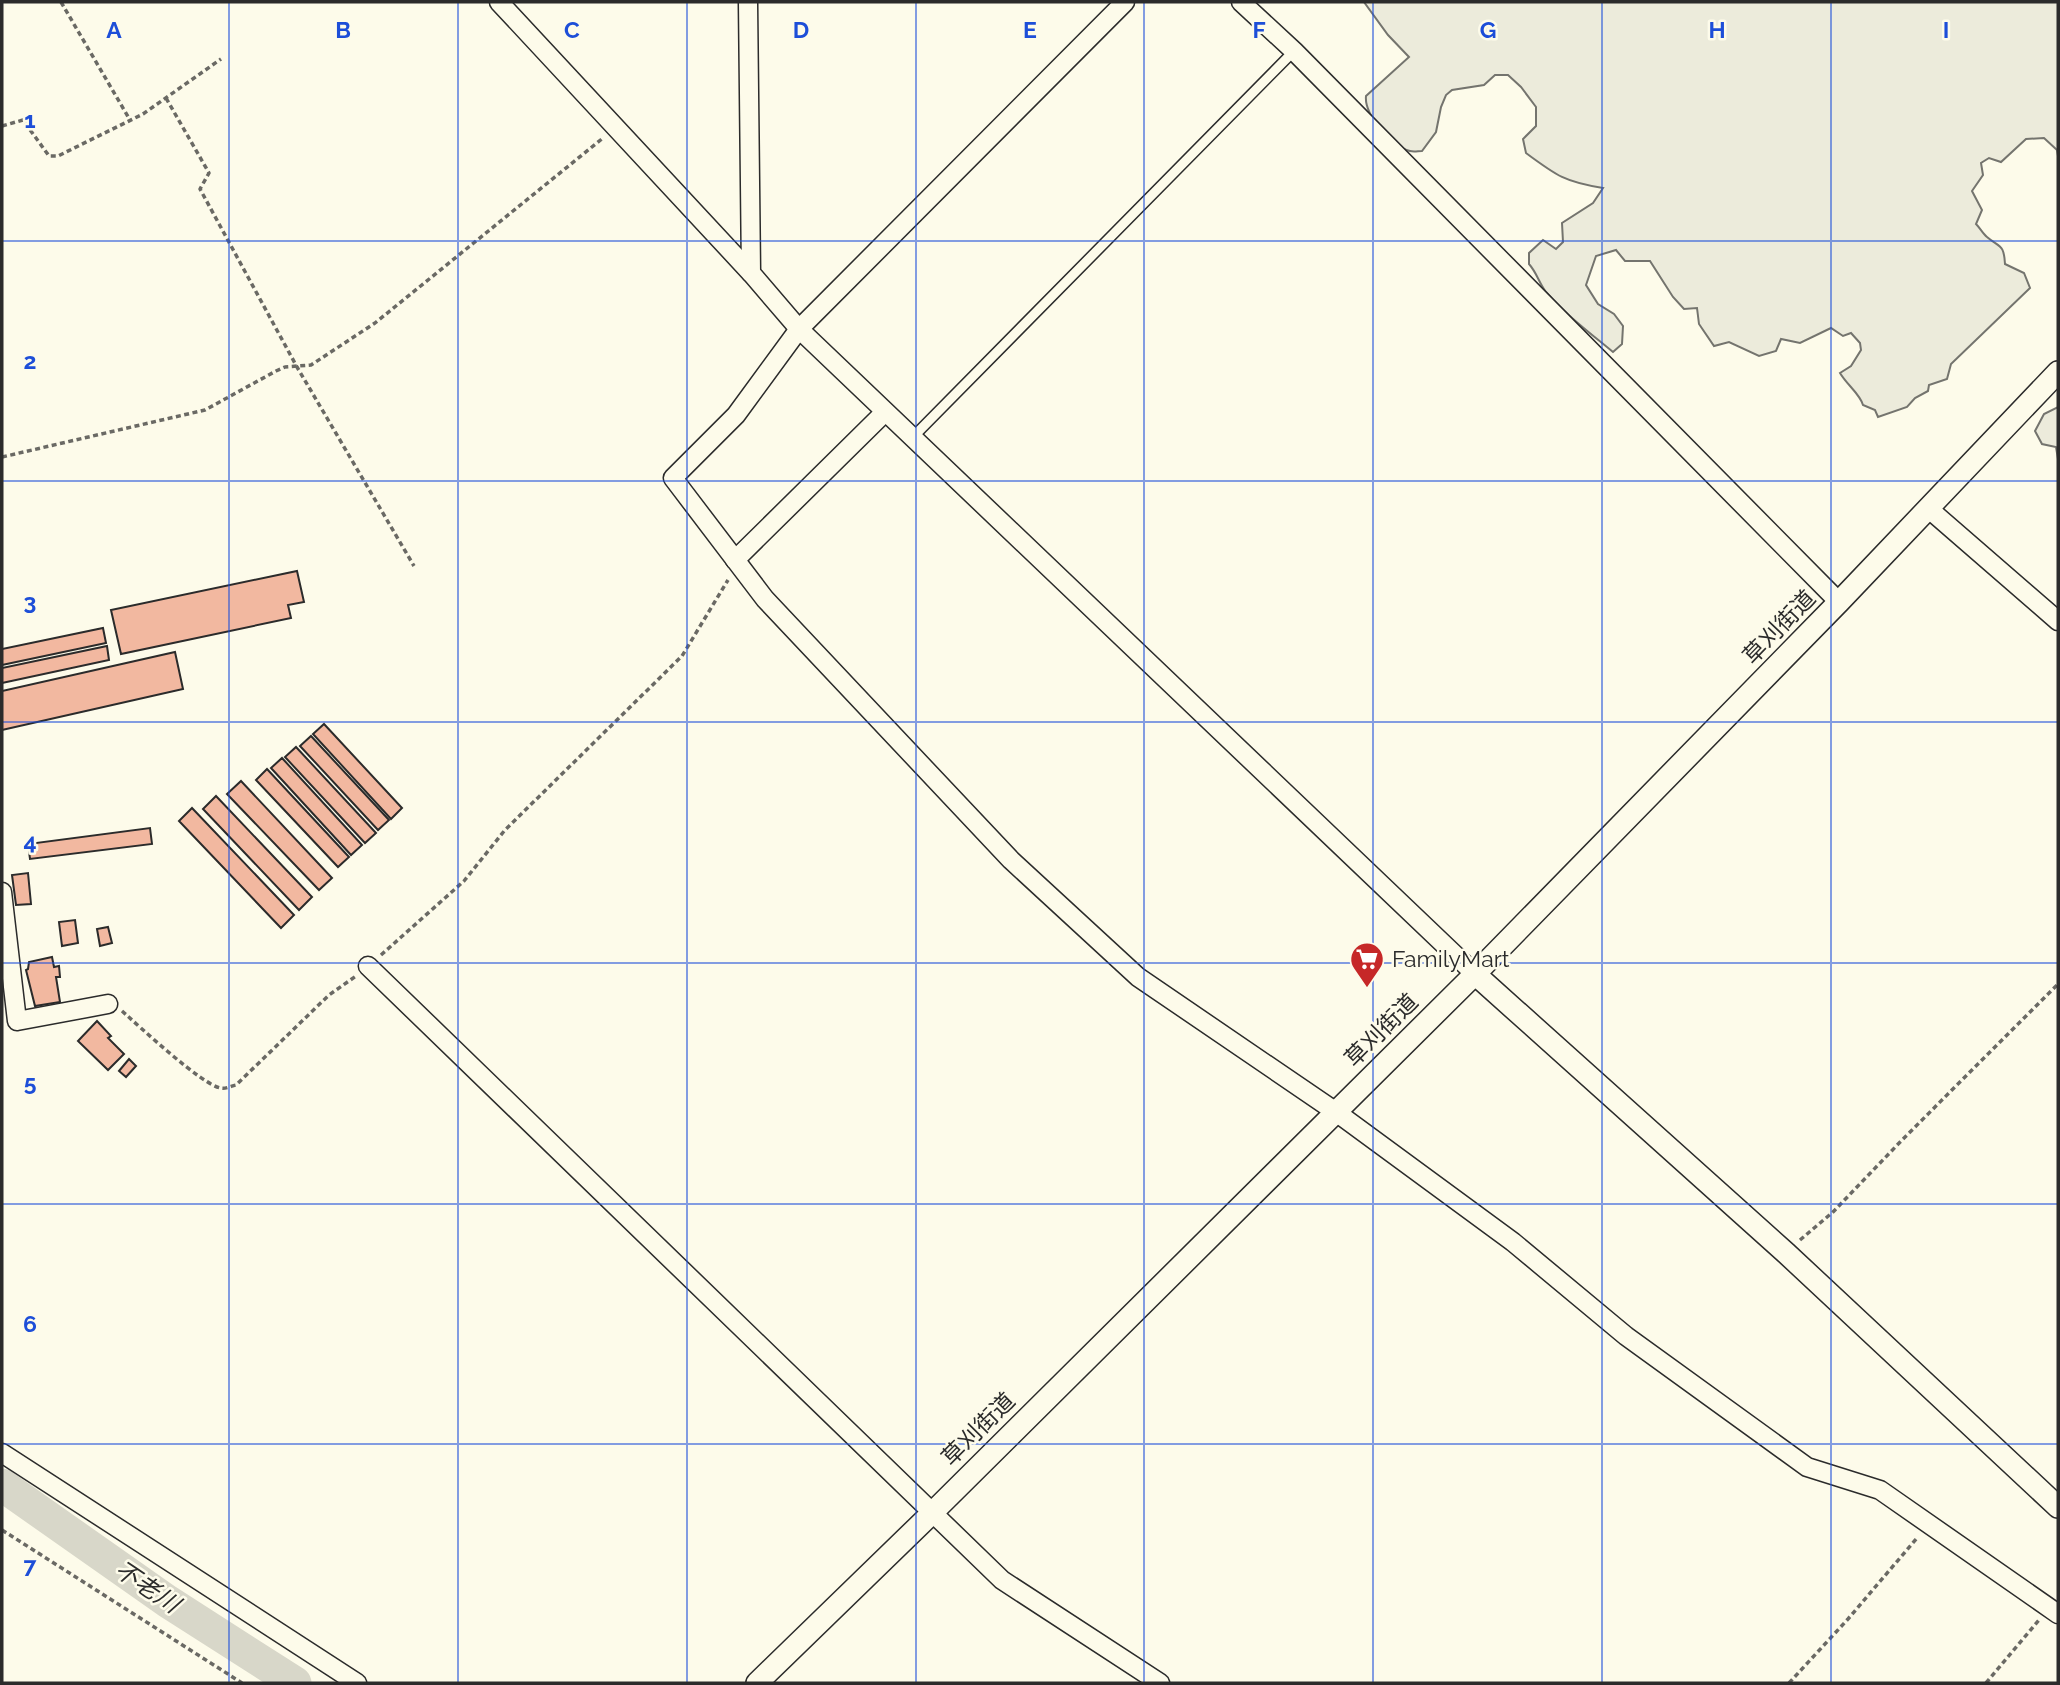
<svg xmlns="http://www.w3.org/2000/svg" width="2060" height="1685" font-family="Raleway,'Noto Sans JP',sans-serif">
<rect width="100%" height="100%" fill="#fdfbea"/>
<!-- green -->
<g fill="#ecebdb" stroke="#74746e" stroke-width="2">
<path d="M1364 2H2058V156L2057 150 2044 138 2026 139 2001 162 1989 158 1981 163 1983 175 1972 191 1982 210 1976 224C1980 228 1983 234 1987 237 2000 248 2004 244 2005 264L2024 273 2030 288 1951 364 1947 379 1929 385 1928 391 1915 398 1907 407 1878 417 1875 410 1863 405C1860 394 1847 385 1840 373L1851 366 1861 350 1860 343 1851 333 1843 336 1831 328 1800 343 1781 339 1776 351 1759 356 1729 342 1714 346 1699 324 1697 308 1684 309 1673 297 1650 261H1625L1616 250 1596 256 1586 285 1598 304 1614 314 1623 326 1622 344 1613 352C1590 333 1566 315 1546 292 1539 283 1537 273 1529 264V253L1543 240 1556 249 1563 242 1562 223 1593 203 1603 188C1565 182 1557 176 1526 153L1523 139 1536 126V107L1521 87 1508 75H1495L1484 85 1452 90 1446 95 1441 107 1436 132 1422 151C1418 151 1414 152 1410 151 1392 147 1364 115 1366 96L1409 57 1388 35Z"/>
<polygon points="2058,407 2058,459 2056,447 2042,444 2035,431 2044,414"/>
</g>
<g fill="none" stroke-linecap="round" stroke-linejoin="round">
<!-- river -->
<polyline stroke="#d8d7c9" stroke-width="33" points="2,1485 167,1601 295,1683"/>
</g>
<!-- building -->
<g fill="#f2b8a0" stroke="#2b2b2b" stroke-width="2">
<polygon points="297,571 304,602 288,605 291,618 121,654 111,610"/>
<polygon points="103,628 106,643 2,665 2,649"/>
<polygon points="107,646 109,660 2,683 2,668"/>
<polygon points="175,652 183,689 2,730 2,691"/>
<polygon points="324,724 402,808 391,819 313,734"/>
<polygon points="311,736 389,820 378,830 300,746"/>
<polygon points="296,747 376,833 365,843 285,757"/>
<polygon points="282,758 362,845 351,855 271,768"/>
<polygon points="267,769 349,857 338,867 256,780"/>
<polygon points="241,781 332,878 319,890 227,794"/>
<polygon points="216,796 312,897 299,910 203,809"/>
<polygon points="192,808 294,915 281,928 179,821"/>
<polygon points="150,828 152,844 30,859 28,844"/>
<polygon points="28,873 31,904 16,905 12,875"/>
<polygon points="75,920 78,943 62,946 59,922"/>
<polygon points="108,927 112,943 100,946 97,929"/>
<polygon points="52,957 54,967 59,966 60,977 56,977 60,1002 35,1006 26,970 28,969 29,962"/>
<polygon points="97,1021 111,1036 108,1038 124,1054 108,1070 78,1041"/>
<polygon points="129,1059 136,1066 126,1077 119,1071"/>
</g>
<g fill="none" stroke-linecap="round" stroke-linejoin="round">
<!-- service casing -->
<g stroke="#2b2b2b" stroke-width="12">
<polyline id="service" points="913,437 1294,51"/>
</g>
<!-- minor casing -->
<g stroke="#2b2b2b" stroke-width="21">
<g id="minor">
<polyline points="499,2 751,273"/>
<polyline points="748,2 751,273 799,329 1475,974"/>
<polyline points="1125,2 799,329 736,415 673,478 765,599 1011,860 1138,977 1336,1112 1513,1242 1626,1336 1807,1467 1880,1490 2058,1614"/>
<polyline points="1241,2 1294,51 1839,602"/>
<polyline points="1929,509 2058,621"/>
<polyline points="735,560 885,412"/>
<polyline points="2,892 17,1021 108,1004"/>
<polyline points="368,966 1002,1580 1160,1683"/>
<polyline points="2,1453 357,1683"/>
</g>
</g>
<!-- tertiary casing -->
<g stroke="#2b2b2b" stroke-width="24">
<g id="tertiary">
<polyline points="1475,974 1786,1253 2058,1507"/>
<polyline points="757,1683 931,1514 1475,974 1839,602 2058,372"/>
</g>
</g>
<!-- path -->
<g stroke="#6a6964" stroke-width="3.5" stroke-dasharray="5 3.5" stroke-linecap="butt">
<polyline points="61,2 130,120"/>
<polyline points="166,98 209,173 200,189 297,367 414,566"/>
<polyline points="2,126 23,120 49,156 58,156 143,114 221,59"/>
<polyline points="2,457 205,410 276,371 285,367 311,365 375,323 603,138"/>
<polyline points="381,955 464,881 505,830 682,656 728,580"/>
<path d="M122 1011C139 1026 203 1086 221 1088 226 1089 231 1086 236 1085L329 995 356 976"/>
<polyline points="1800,1240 1833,1212 1903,1139 2058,984"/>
<polyline points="2,1530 242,1683"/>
<polyline points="1789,1683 1848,1619 1917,1538"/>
<polyline points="1986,1683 2039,1620"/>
</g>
<!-- service -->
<use href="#service" stroke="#fdfbea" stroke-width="9"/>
<!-- minor -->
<use href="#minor" stroke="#fdfbea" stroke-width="18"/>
<!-- tertiary -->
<use href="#tertiary" stroke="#fdfbea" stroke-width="21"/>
</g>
<!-- grid -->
<path fill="none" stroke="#1d4ed8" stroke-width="2" stroke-opacity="0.55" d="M229 2V1683M458 2V1683M687 2V1683M916 2V1683M1144 2V1683M1373 2V1683M1602 2V1683M1831 2V1683M2 241H2058M2 481H2058M2 722H2058M2 963H2058M2 1204H2058M2 1444H2058"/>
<!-- icons -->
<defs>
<g id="supermarket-pin" transform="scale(1.75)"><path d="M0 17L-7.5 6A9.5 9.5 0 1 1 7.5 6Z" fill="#c62828" stroke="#fdfbea"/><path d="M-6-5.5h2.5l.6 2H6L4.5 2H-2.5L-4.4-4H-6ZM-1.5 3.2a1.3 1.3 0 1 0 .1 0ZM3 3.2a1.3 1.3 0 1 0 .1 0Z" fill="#fff"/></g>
</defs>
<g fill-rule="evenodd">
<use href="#supermarket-pin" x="1367" y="959"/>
</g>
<g text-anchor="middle" stroke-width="5" stroke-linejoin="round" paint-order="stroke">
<!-- street labels -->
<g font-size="23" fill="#2b2b2b" stroke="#fdfbea">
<text transform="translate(1779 627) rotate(-46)" y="8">草刈街道</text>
<text transform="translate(1381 1030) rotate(-45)" y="8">草刈街道</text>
<text transform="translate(978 1429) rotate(-45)" y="8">草刈街道</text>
</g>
<!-- poi labels -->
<g font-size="23" fill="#2b2b2b" stroke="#fdfbea" text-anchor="start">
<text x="1392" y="967">FamilyMart</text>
</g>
<!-- water labels -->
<g font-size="24" font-style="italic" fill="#2b2b2b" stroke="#fdfbea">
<text transform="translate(147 1587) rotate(34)" y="8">不老川</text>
</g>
</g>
<g font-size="23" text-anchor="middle" font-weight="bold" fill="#1d4ed8" stroke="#fdfbea" stroke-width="5" stroke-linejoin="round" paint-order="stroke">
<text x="114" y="38">A</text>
<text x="343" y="38">B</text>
<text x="572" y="38">C</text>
<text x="801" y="38">D</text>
<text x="1030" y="38">E</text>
<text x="1259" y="38">F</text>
<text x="1488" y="38">G</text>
<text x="1717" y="38">H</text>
<text x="1946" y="38">I</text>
<text x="30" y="128">1</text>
<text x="30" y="369">2</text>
<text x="30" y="610">3</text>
<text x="30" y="850">4</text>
<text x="30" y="1091">5</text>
<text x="30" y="1332">6</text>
<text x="30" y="1573">7</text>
</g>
<!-- border -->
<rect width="2060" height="1685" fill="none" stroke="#2b2b2b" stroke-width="7"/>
</svg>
